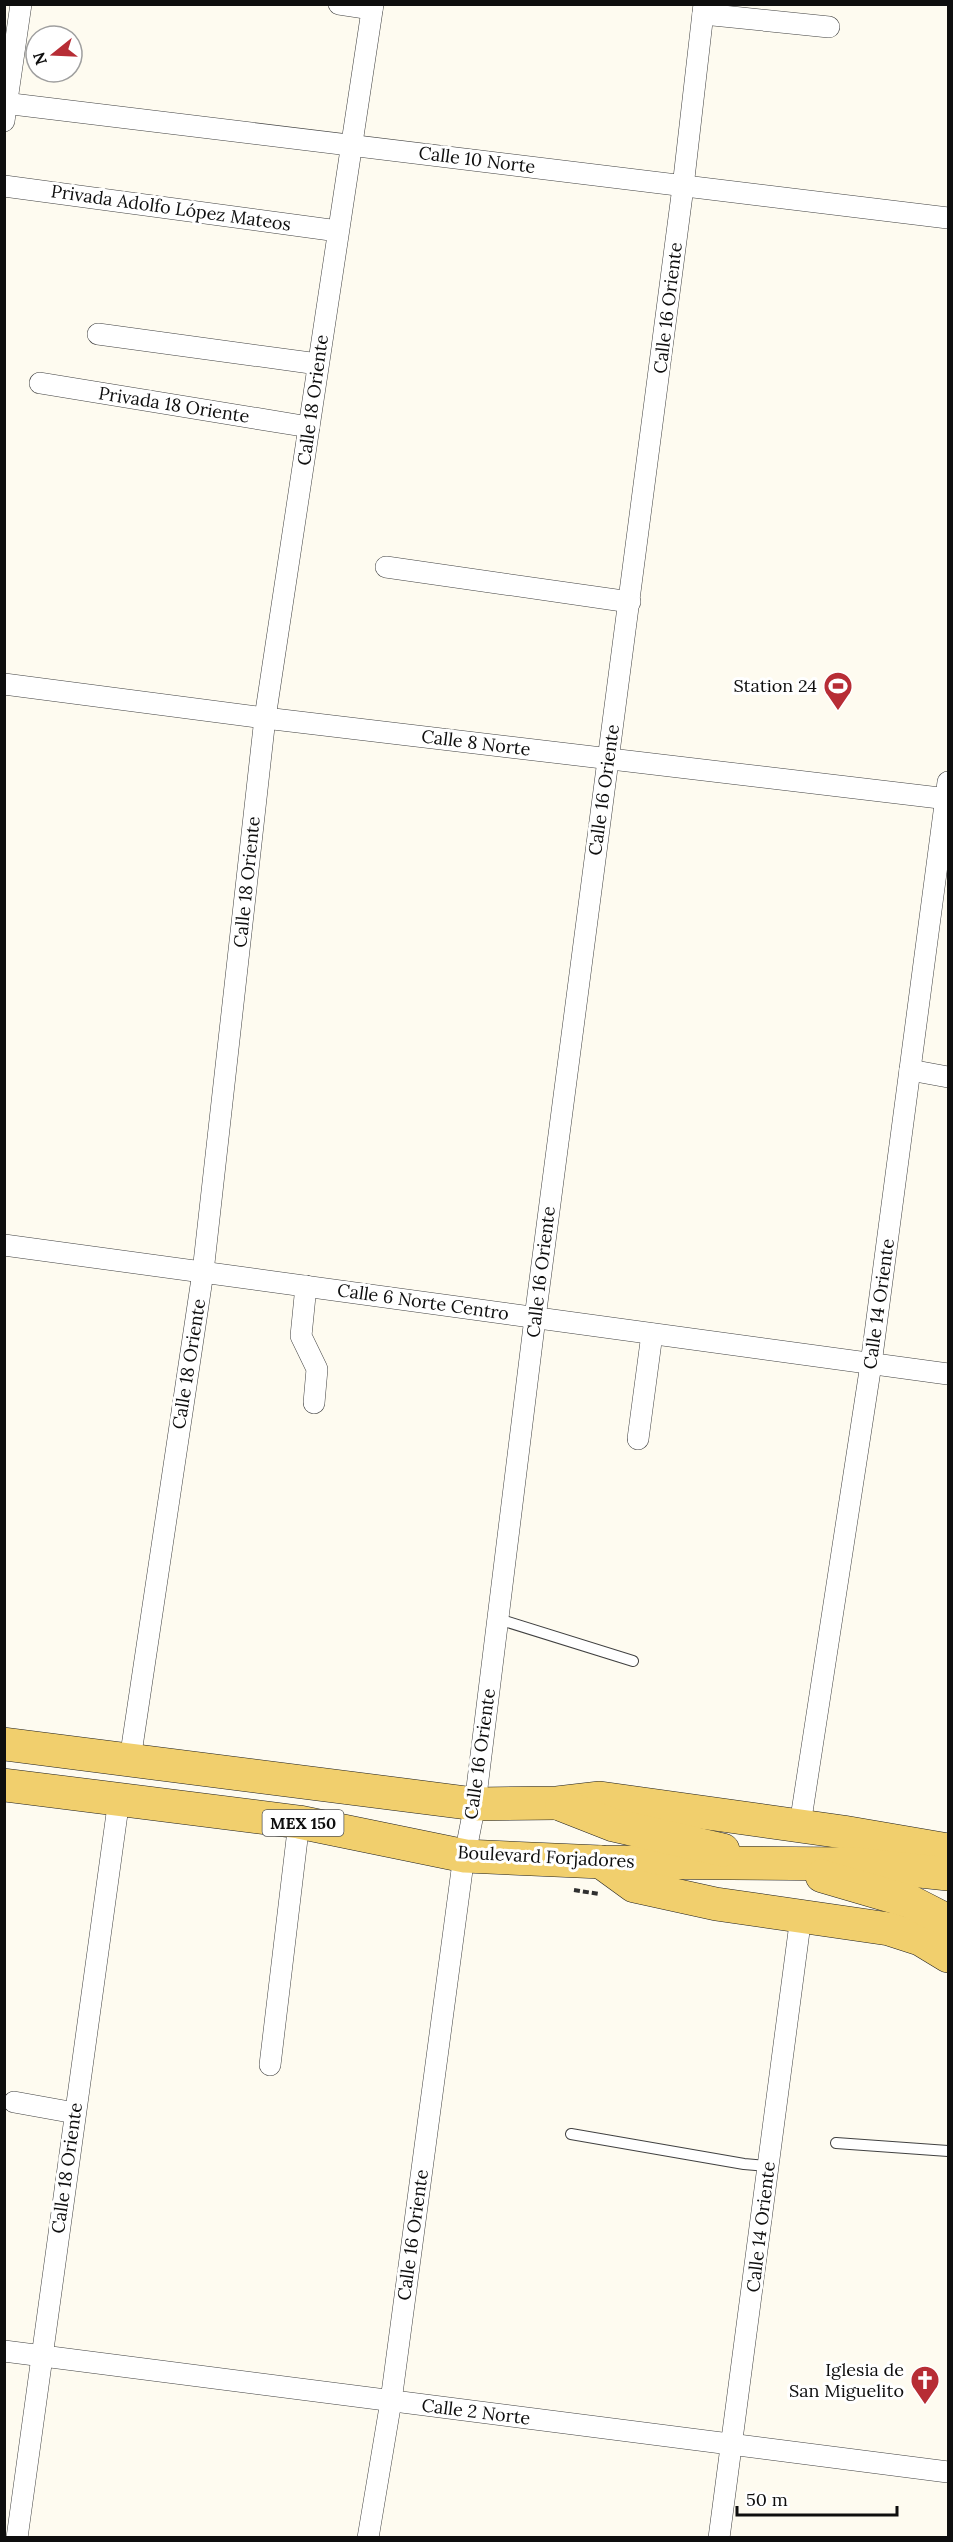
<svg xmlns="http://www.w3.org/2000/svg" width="953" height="2542" font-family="Lora,serif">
<rect width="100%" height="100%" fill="#fefbf0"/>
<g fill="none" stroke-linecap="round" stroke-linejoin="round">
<!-- service casing -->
<g stroke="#414141" stroke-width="12">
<g id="service">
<polyline points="498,1619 633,1661"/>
<polyline points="571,2134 744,2164 768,2166"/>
<polyline points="836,2143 948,2151"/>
</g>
</g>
<!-- minor casing -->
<g stroke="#414141" stroke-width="22">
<g id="minor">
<polyline points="339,4 372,9"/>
<polyline points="703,14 829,27"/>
<polyline points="4,103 948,218"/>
<polyline points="4,121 21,4"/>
<polyline points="4,186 338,231"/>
<polyline points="98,334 318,364"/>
<polyline points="40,383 309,427"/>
<polyline points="386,567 630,602"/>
<polyline points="4,684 265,718 948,799"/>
<polyline points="910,1070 948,1077"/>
<polyline points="4,1245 948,1374"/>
<polyline points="306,1286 301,1336 317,1369 314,1403"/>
<polyline points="638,1439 652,1334"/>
<polyline points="130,1760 203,1272 265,718 373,4"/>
<polyline points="800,1825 871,1364 948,782"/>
<polyline points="270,2065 299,1822"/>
<polyline points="14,2102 75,2113"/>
<polyline points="4,2351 948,2472"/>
<polyline points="17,2538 119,1799"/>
<polyline points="368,2538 391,2401 462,1870 475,1804 535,1318 683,187 704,4"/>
<polyline points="719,2538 801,1916"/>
</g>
</g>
<!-- primary casing -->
<g stroke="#1f1f1f" stroke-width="34">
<g id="primary">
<polyline points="4,1744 475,1804 557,1803 600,1798 843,1832 948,1850"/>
<polyline points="4,1785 299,1822 465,1856 601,1862 854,1864 948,1874"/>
<polyline points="562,1805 613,1825 723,1850"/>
<polyline points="601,1862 634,1886 716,1904 889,1929 920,1939 948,1956"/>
<polyline points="822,1876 911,1902 948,1921"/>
</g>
</g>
<!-- path -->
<polyline stroke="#303030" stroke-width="4" stroke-dasharray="6 3" stroke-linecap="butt" points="574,1890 599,1894"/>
<!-- service -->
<use href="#service" stroke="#fff" stroke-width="10"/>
<!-- minor -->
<use href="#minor" stroke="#fff" stroke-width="21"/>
<!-- primary -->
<use href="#primary" stroke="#f1cf6d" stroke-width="33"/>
</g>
<!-- icons -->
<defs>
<g id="stadium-pin" transform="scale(1.5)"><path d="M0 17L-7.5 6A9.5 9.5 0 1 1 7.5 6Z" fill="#b72d35" stroke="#fff"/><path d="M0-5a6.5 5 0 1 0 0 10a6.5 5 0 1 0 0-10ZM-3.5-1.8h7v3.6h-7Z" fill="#fff"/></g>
<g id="church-pin" transform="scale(1.5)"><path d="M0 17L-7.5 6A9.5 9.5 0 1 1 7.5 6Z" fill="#b72d35" stroke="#fff"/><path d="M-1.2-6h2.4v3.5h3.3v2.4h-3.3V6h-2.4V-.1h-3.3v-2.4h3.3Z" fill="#fff"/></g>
</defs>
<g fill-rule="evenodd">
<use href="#stadium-pin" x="838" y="686"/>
<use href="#church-pin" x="925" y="2380"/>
</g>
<g text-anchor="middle" stroke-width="6" stroke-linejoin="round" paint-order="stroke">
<!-- shield labels -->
<rect fill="#fff" stroke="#565656" stroke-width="1.5" x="262.5" y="1810" width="81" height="26" rx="4.5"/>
<g font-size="16" font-weight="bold" fill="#0e0e0e">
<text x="303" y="1829">MEX 150</text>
</g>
<!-- street labels -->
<g font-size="18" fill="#0e0e0e" stroke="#fff">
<text transform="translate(477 160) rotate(7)" y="6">Calle 10 Norte</text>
<text transform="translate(171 208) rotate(8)" y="6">Privada Adolfo López Mateos</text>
<text transform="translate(668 308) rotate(-83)" y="6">Calle 16 Oriente</text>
<text transform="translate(313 400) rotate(-82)" y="6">Calle 18 Oriente</text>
<text transform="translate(174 405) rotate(9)" y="6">Privada 18 Oriente</text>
<text transform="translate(476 743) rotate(7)" y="6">Calle 8 Norte</text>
<text transform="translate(604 790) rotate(-82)" y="6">Calle 16 Oriente</text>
<text transform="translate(247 882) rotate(-84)" y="6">Calle 18 Oriente</text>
<text transform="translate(541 1272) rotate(-83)" y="6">Calle 16 Oriente</text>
<text transform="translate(423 1302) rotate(8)" y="6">Calle 6 Norte Centro</text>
<text transform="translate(879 1304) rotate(-82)" y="6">Calle 14 Oriente</text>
<text transform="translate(189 1364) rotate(-81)" y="6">Calle 18 Oriente</text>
<text transform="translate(480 1754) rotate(-82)" y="6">Calle 16 Oriente</text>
<text transform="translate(546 1857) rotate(3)" y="6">Boulevard Forjadores</text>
<text transform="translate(67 2168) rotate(-82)" y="6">Calle 18 Oriente</text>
<text transform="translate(761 2227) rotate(-83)" y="6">Calle 14 Oriente</text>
<text transform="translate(413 2235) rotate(-82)" y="6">Calle 16 Oriente</text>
<text transform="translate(476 2412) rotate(7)" y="6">Calle 2 Norte</text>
</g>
<!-- poi labels -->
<g font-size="18" fill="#0e0e0e" stroke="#fff" text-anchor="end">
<text x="817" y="692">Station 24</text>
<text x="904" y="2376">Iglesia de<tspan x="904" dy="21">San Miguelito</tspan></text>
</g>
</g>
<!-- border -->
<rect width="953" height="2542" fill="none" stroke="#0e0e0e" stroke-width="12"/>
<!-- north arrow -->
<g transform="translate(54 54) rotate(252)"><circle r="28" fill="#ffffff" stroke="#9f9f9f" stroke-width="1.5"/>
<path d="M0-4.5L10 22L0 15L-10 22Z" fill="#b72d35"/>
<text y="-9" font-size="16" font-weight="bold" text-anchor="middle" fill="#0e0e0e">N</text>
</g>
<!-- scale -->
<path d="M737 2506v9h160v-9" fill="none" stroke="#0e0e0e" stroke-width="3"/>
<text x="746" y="2506" font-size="18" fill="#0e0e0e" stroke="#ffffff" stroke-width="4.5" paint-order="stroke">50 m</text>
</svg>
